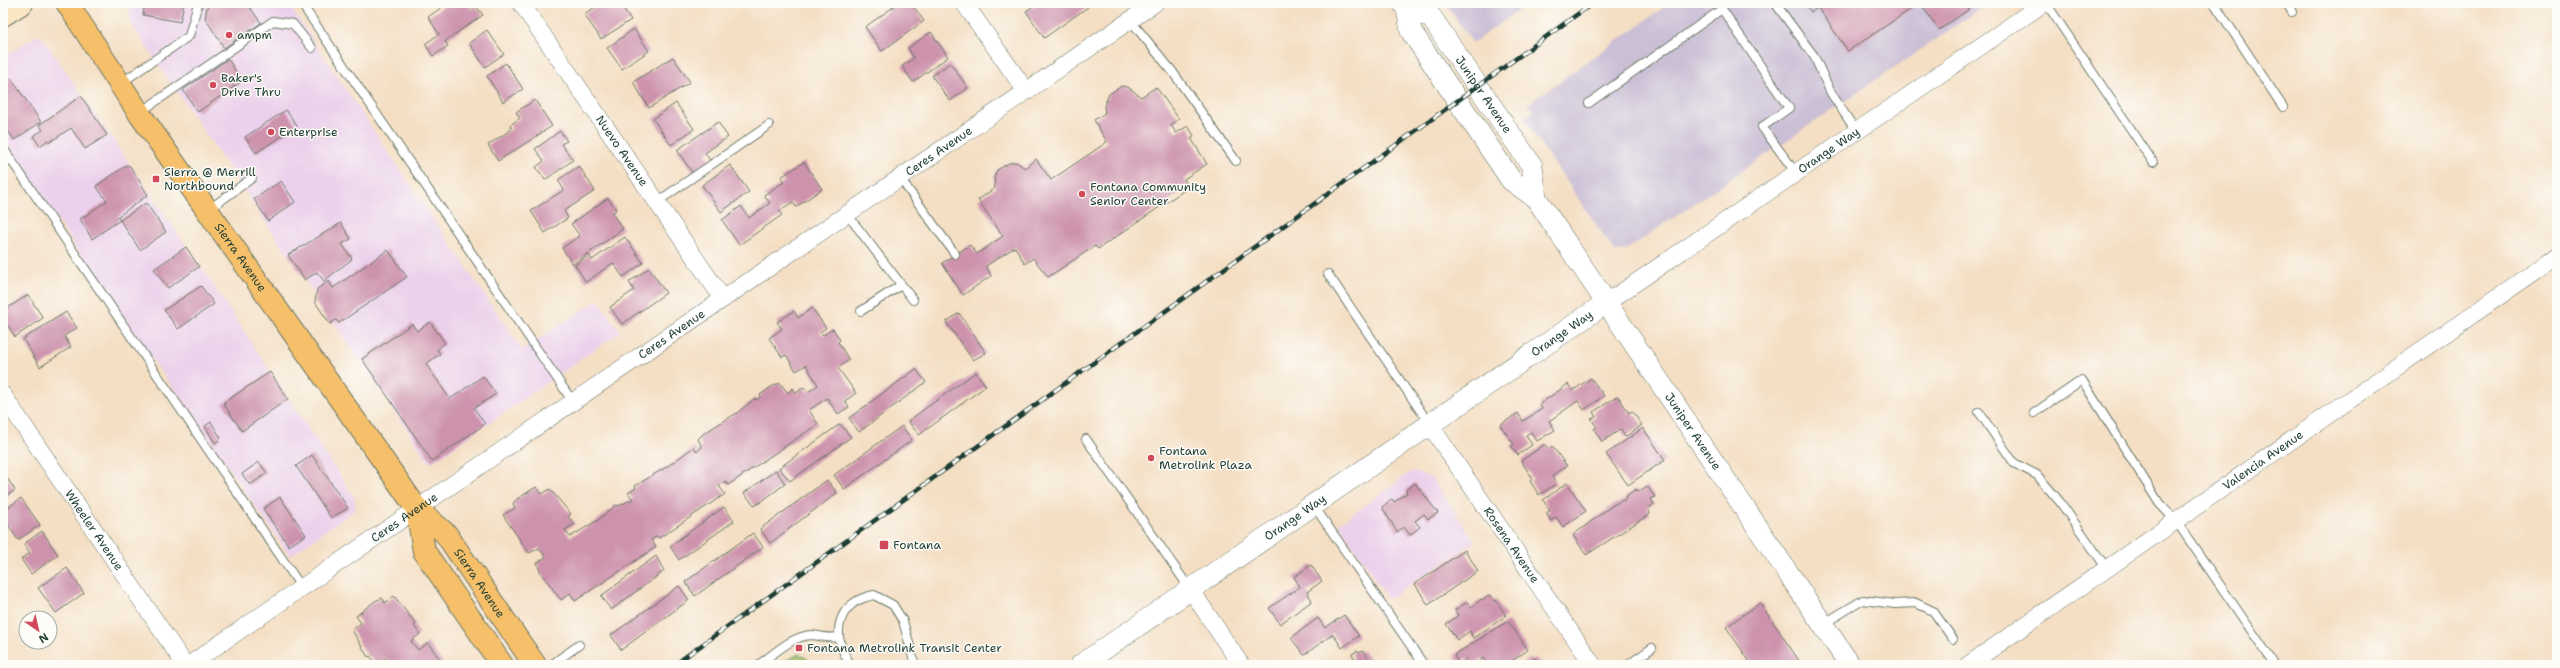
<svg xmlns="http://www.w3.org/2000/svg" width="2560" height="668" font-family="'Shantell Sans',sans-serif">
<rect width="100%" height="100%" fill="#fdfcf7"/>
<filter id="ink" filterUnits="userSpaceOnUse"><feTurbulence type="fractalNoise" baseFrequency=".025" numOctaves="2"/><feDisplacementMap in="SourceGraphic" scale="8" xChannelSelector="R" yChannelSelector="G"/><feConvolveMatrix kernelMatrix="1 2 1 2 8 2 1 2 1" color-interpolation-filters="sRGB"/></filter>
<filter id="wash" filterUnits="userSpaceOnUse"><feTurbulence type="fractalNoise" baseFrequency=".012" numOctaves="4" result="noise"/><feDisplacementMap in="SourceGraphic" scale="16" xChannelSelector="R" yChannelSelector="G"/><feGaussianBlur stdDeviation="0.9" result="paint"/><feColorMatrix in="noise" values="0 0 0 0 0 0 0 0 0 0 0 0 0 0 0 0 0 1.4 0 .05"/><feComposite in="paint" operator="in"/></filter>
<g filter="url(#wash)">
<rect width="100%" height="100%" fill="#f4dfc4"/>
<!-- built -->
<g fill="#ebd1eb">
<polygon points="130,3 291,3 289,5 522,350 598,300 620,332 433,462 428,461 129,21"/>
<polygon points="41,36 201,267 354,497 356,509 290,556 98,281 3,139 3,58 34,37"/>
<polygon points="1412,471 1432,478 1475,542 1388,599 1339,524"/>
</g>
<!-- industrial -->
<g fill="#cbbfd5">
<polygon points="1445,3 1529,3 1473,43"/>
<polygon points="1670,3 1989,3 1626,250 1615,252 1523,118 1534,111 1528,104"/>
</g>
<!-- green -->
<polygon fill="#a4c46c" stroke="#628050" points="799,654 817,665 776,665"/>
<g id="blocks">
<!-- building -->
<g fill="#cd93ad">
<polygon points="145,3 184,3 180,22 143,15"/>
<polygon points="213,3 247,3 261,23 224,48 205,18 207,7"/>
<polygon points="448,3 467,3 471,9 476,6 483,15 445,41 448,46 433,56 425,44 439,34 428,17"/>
<polygon points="602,3 620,3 631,20 601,39 584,14"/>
<polygon points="899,3 911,3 924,21 882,51 865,27"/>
<polygon points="1038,3 1086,3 1088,7 1044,38 1026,11"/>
<polygon points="1804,3 1920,3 1848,51 1818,8 1811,12"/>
<polygon points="1920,3 1978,3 1939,30"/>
<polygon points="634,29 649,51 622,69 607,48"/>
<polygon points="487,30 504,54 485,67 469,43"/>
<polygon points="931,32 948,57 913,82 902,66 914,58 908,48"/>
<polygon points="673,57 690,82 649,108 633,82"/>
<polygon points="228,59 242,81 198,112 183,90"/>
<polygon points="506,63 523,89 503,102 487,76"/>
<polygon points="950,63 968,88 950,101 932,76"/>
<polygon points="11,78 41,122 14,140 3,123 3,83"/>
<polygon points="1122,86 1128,87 1141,97 1156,87 1179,119 1171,125 1176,133 1188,126 1194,136 1191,138 1207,164 1184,179 1189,187 1098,249 1095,246 1048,277 1033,258 1025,264 1015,247 986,266 991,276 963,295 942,263 970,245 977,254 1003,236 978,200 995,188 994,177 997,170 1009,163 1016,162 1025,168 1036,159 1051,180 1107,142 1094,120 1105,113 1104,106 1109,94"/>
<polygon points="81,96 107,135 85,149 71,128 50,142 48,140 40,146 33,136 43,130 39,125"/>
<polygon points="535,100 552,126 498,161 488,145 512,129 510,125 520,118 516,112"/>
<polygon points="676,103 694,129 671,145 653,119"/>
<polygon points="286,110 297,126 256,153 245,137"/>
<polygon points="718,122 728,137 705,153 712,163 694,175 677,150"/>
<polygon points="560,131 567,141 561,144 573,160 545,180 536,167 544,161 535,149"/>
<polygon points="804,162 822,189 796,207 793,202 779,211 782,215 739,245 722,220 741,206 749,218 770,203 764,195 784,182 781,177"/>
<polygon points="127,165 130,166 148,195 117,217 120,220 92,239 80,219 107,201 96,186"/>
<polygon points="730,165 749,192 721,212 702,185"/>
<polygon points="579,166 595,191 564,211 568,218 545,233 531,211 564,190 558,180"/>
<polygon points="281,181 295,202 268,221 254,199"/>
<polygon points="608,198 616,210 612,213 623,229 573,264 562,248 580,236 571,224"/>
<polygon points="146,203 166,232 140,250 120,220"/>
<polygon points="341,223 351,239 342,244 352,259 324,281 317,272 305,280 288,255"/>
<polygon points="625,237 643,263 623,277 613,263 586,282 575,265 589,255 592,260"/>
<polygon points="186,247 199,267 168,288 154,269"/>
<polygon points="388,250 407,277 339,323 336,320 330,324 315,302 317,289 329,281 333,288"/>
<polygon points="649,268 666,293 622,324 610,307 634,290 629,282"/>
<polygon points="201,286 214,304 178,329 164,310"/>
<polygon points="28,295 43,318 15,337 3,318 3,311"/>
<polygon points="812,308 826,328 820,332 823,335 833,329 840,340 838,342 849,360 838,368 856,393 845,401 849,407 838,414 827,398 809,410 818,424 728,485 725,481 719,486 725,494 659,538 657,536 651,540 656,547 575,601 570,593 561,600 541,573 537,563 546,557 539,548 529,553 503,515 515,508 513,503 517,499 536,487 542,494 550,489 571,514 568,516 575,524 565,530 570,537 598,520 616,505 618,506 633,499 628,493 636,488 635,486 668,466 694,447 697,452 702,447 698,439 704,433 737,413 755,398 756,400 761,397 760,395 771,387 780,383 788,393 793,388 796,393 804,387 808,392 818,385 806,365 796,371 786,355 782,357 769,338 782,329 777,322 794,311 798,318"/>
<polygon points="66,312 77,328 64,336 71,347 40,367 23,339"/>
<polygon points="959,313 986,353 973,360 946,322"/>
<polygon points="430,322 445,343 437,350 440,354 426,364 450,399 483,376 496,394 474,408 485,424 432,461 362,359 412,324 417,331"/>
<polygon points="916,369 926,382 859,432 849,418"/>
<polygon points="270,372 288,399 242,431 223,403"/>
<polygon points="976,372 986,386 919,435 908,421"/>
<polygon points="1591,378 1604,396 1584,410 1578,401 1549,421 1555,430 1537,441 1531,432 1526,435 1532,445 1518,455 1511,446 1514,444 1500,425 1518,413 1523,421 1542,409 1540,404 1568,384 1572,391"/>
<polygon points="1618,396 1629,413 1632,411 1642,425 1625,437 1621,429 1602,442 1594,429 1597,427 1591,419 1596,417 1593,412"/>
<polygon points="211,422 221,438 215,443 205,426"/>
<polygon points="840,424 851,437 790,481 779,468"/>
<polygon points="902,426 912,440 844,489 834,475"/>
<polygon points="1643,428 1665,460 1628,485 1606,454"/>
<polygon points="1545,444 1548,449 1552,446 1567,466 1552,476 1556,484 1539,495 1530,481 1533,479 1521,461"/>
<polygon points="312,455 348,508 331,518 296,466"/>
<polygon points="259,462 267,473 250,485 242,474"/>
<polygon points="776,470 785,484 755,506 744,493"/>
<polygon points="3,472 15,490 3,498"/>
<polygon points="827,480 837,493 770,543 760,529"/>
<polygon points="1415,483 1438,513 1428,519 1424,514 1415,521 1420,527 1410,535 1404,527 1397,532 1382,507 1392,499 1394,502 1407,493 1406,490"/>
<polygon points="1567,483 1586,511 1563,527 1556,517 1551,521 1546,513 1550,511 1543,500"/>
<polygon points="1647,486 1655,497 1651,499 1654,504 1648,508 1650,514 1586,555 1573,535 1613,505 1626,499 1625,497 1636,489 1638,492"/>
<polygon points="280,497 306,535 289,546 263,509"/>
<polygon points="21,498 40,525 18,540 8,525 3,528 3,511"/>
<polygon points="724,507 734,521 679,560 670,546"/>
<polygon points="42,531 58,555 31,574 21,559 30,553 24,544"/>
<polygon points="753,533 763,547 695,596 685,582"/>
<polygon points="1465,550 1478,571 1428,605 1415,584"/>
<polygon points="656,556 664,571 611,610 601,596"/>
<polygon points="1311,565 1322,581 1307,592 1312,601 1280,624 1269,608 1300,587 1294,577"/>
<polygon points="67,568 84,593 56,613 38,588"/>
<polygon points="679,586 689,600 621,650 611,635"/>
<polygon points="1490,595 1494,601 1496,600 1506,616 1473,638 1470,631 1457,640 1446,624 1458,616 1455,610 1467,602 1471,608 1481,599 1482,600"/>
<polygon points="394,596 416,624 414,626 420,634 411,641 418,650 428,643 444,665 390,665 385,658 376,664 370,656 368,657 352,630 361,623 356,616 375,601 382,598 385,603"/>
<polygon points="1760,603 1802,665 1752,665 1726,627"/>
<polygon points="1344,615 1359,636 1342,648 1333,634 1304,655 1291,638 1318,618 1325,628"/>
<polygon points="1508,621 1528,650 1506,665 1489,665 1483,658 1474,665 1467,658 1459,664 1454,655"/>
<polygon points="1357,651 1359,653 1363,651 1373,665 1354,665 1351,660 1354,658 1352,654"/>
<polygon points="1535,658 1543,665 1523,664 1529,659 1531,660"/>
</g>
</g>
</g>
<g filter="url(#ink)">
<use href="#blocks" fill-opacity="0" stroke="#6a7666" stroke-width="1"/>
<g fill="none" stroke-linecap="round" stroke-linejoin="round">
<!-- service casing -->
<g stroke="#6a7666" stroke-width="10">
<g id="service">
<polyline points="301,3 573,402"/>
<polyline points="1775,3 1814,56 1831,93 1856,131"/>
<polyline points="2046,3 2153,162"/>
<polyline points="2214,3 2283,107"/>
<polyline points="2287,3 2292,12"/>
<polyline points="1130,20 1172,71 1236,161"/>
<polyline points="121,83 189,36 198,3"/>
<polyline points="1589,103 1722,9 1789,108 1762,127 1796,173"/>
<polyline points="139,113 273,21 293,24 312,48"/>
<polyline points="3,148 302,588"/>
<polyline points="900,178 955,254"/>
<polyline points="657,202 769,125"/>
<polyline points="208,210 252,178"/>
<polyline points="847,214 913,300"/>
<polyline points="1328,274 1430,425"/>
<polyline points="861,311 901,285"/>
<polyline points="1979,412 2014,463 2037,475 2060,502 2107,569"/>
<polyline points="2034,413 2082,380 2159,503 2176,521 2275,665"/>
<polyline points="1086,439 1190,589"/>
<polyline points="1314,506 1424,665"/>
<polyline points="1823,624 1863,600 1895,604 1916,603 1933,611 1953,639"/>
<polyline points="551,665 579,645"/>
<path d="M758 665C773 655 793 635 812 635 822 636 829 639 839 637"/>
<path d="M851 665C830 636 836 602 874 595L893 605 903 621 915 665"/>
<polyline points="1628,665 1652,648"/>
</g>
</g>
<!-- minor casing -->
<g stroke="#6a7666" stroke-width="18">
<g id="minor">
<path id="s1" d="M521 3 723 299"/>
<polyline points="964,3 1026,91"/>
<path id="s2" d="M1606 303 2044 3"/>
<path id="s3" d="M3 395 185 665"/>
<path id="s4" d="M1430 425 1593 665"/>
<polyline points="1191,590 1241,665"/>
<path id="s5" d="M189 665 1155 3"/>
<path id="s6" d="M1968 665 2557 256"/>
</g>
</g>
<!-- tertiary casing -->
<g stroke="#6a7666" stroke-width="22">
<g id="tertiary">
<path id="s7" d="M1403 3 1407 9 1411 31 1511 180 1536 198 1850 665"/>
<path id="s8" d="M1407 9 1431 17 1532 166 1536 198"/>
<path id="s9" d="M1081 665 1606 303"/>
</g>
</g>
<!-- secondary casing -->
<g stroke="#6a7666" stroke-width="24">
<polyline id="secondary" points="3,15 22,3"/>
</g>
<!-- primary casing -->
<g stroke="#6a7666" stroke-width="24">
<g id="primary">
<path id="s10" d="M67 3 139 113 399 483 417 509 446 534 535 665"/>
<polyline points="417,509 424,551 502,665"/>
</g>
</g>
<!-- service -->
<use href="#service" stroke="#fff" stroke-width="8"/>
<!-- minor -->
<use href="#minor" stroke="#fff" stroke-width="17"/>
<!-- tertiary -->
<use href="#tertiary" stroke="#fff" stroke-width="21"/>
<!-- secondary -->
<use href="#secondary" stroke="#fbe6c4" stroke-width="22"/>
<!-- primary -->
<use href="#primary" stroke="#f6c06b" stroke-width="22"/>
<!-- rail casing -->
<g stroke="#1f3d34" stroke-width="4.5">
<polyline id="rail" points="674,665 1593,3"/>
</g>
<!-- rail -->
<use href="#rail" stroke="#fdfcf7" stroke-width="3" stroke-dasharray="9" stroke-linecap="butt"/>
</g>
</g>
<!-- markers -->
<g fill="#d1495b" stroke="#fdfcf7" stroke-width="1.5">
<circle cx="229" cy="35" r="4"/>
<circle cx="213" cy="85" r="4"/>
<circle cx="271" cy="132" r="4"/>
<rect x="152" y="175" width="8" height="8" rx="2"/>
<circle cx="1082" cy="194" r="4"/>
<circle cx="1151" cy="458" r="4"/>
<rect x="879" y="540" width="10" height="10" rx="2"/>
<rect x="795" y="644" width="8" height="8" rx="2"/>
</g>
<g text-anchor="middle" stroke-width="3" stroke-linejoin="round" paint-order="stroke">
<!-- poi labels -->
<g font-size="12" fill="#1f3d34" stroke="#fdfcf7" text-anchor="start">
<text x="237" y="39">ampm</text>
<text x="221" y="82">Baker's<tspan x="221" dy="14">Drive Thru</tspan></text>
<text x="279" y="136">Enterprise</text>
<text x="164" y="176">Sierra @ Merrill<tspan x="164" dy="14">Northbound</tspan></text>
<text x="1090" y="191">Fontana Community<tspan x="1090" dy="14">Senior Center</tspan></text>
<text x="1159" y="455">Fontana<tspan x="1159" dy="14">Metrolink Plaza</tspan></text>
<text x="893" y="549">Fontana</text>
<text x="807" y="652">Fontana Metrolink Transit Center</text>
</g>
<!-- street labels -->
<g font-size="12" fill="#1f3d34" stroke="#fdfcf7">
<text dy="4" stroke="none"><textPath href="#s8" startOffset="119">Juniper Avenue</textPath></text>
<text dy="4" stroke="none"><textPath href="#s2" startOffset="270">Orange Way</textPath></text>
<text dy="4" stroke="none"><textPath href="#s1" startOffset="179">Nuevo Avenue</textPath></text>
<text dy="4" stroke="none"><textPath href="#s5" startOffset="909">Ceres Avenue</textPath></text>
<text dy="4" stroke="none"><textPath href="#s10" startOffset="308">Sierra Avenue</textPath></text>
<text dy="4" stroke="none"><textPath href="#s9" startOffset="584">Orange Way</textPath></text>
<text dy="4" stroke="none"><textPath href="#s5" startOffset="585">Ceres Avenue</textPath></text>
<text dy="4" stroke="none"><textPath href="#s7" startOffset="521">Juniper Avenue</textPath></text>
<text dy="4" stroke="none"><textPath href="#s6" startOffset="359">Valencia Avenue</textPath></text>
<text dy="4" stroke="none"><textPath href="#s5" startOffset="261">Ceres Avenue</textPath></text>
<text dy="4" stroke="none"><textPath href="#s9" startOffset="260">Orange Way</textPath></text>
<text dy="4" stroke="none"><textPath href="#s3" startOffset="163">Wheeler Avenue</textPath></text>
<text dy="4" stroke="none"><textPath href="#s4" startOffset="145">Rosena Avenue</textPath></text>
<text dy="4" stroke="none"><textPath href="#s10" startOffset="713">Sierra Avenue</textPath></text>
</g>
</g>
<!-- margin -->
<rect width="2560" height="668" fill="none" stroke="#fdfcf7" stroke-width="16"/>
<!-- north arrow -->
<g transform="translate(38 630) rotate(146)"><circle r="19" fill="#fdfcf7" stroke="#a4b0a9"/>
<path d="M0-3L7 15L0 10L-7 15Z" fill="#d1495b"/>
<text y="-6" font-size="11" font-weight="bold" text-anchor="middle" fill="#1f3d34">N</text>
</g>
</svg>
